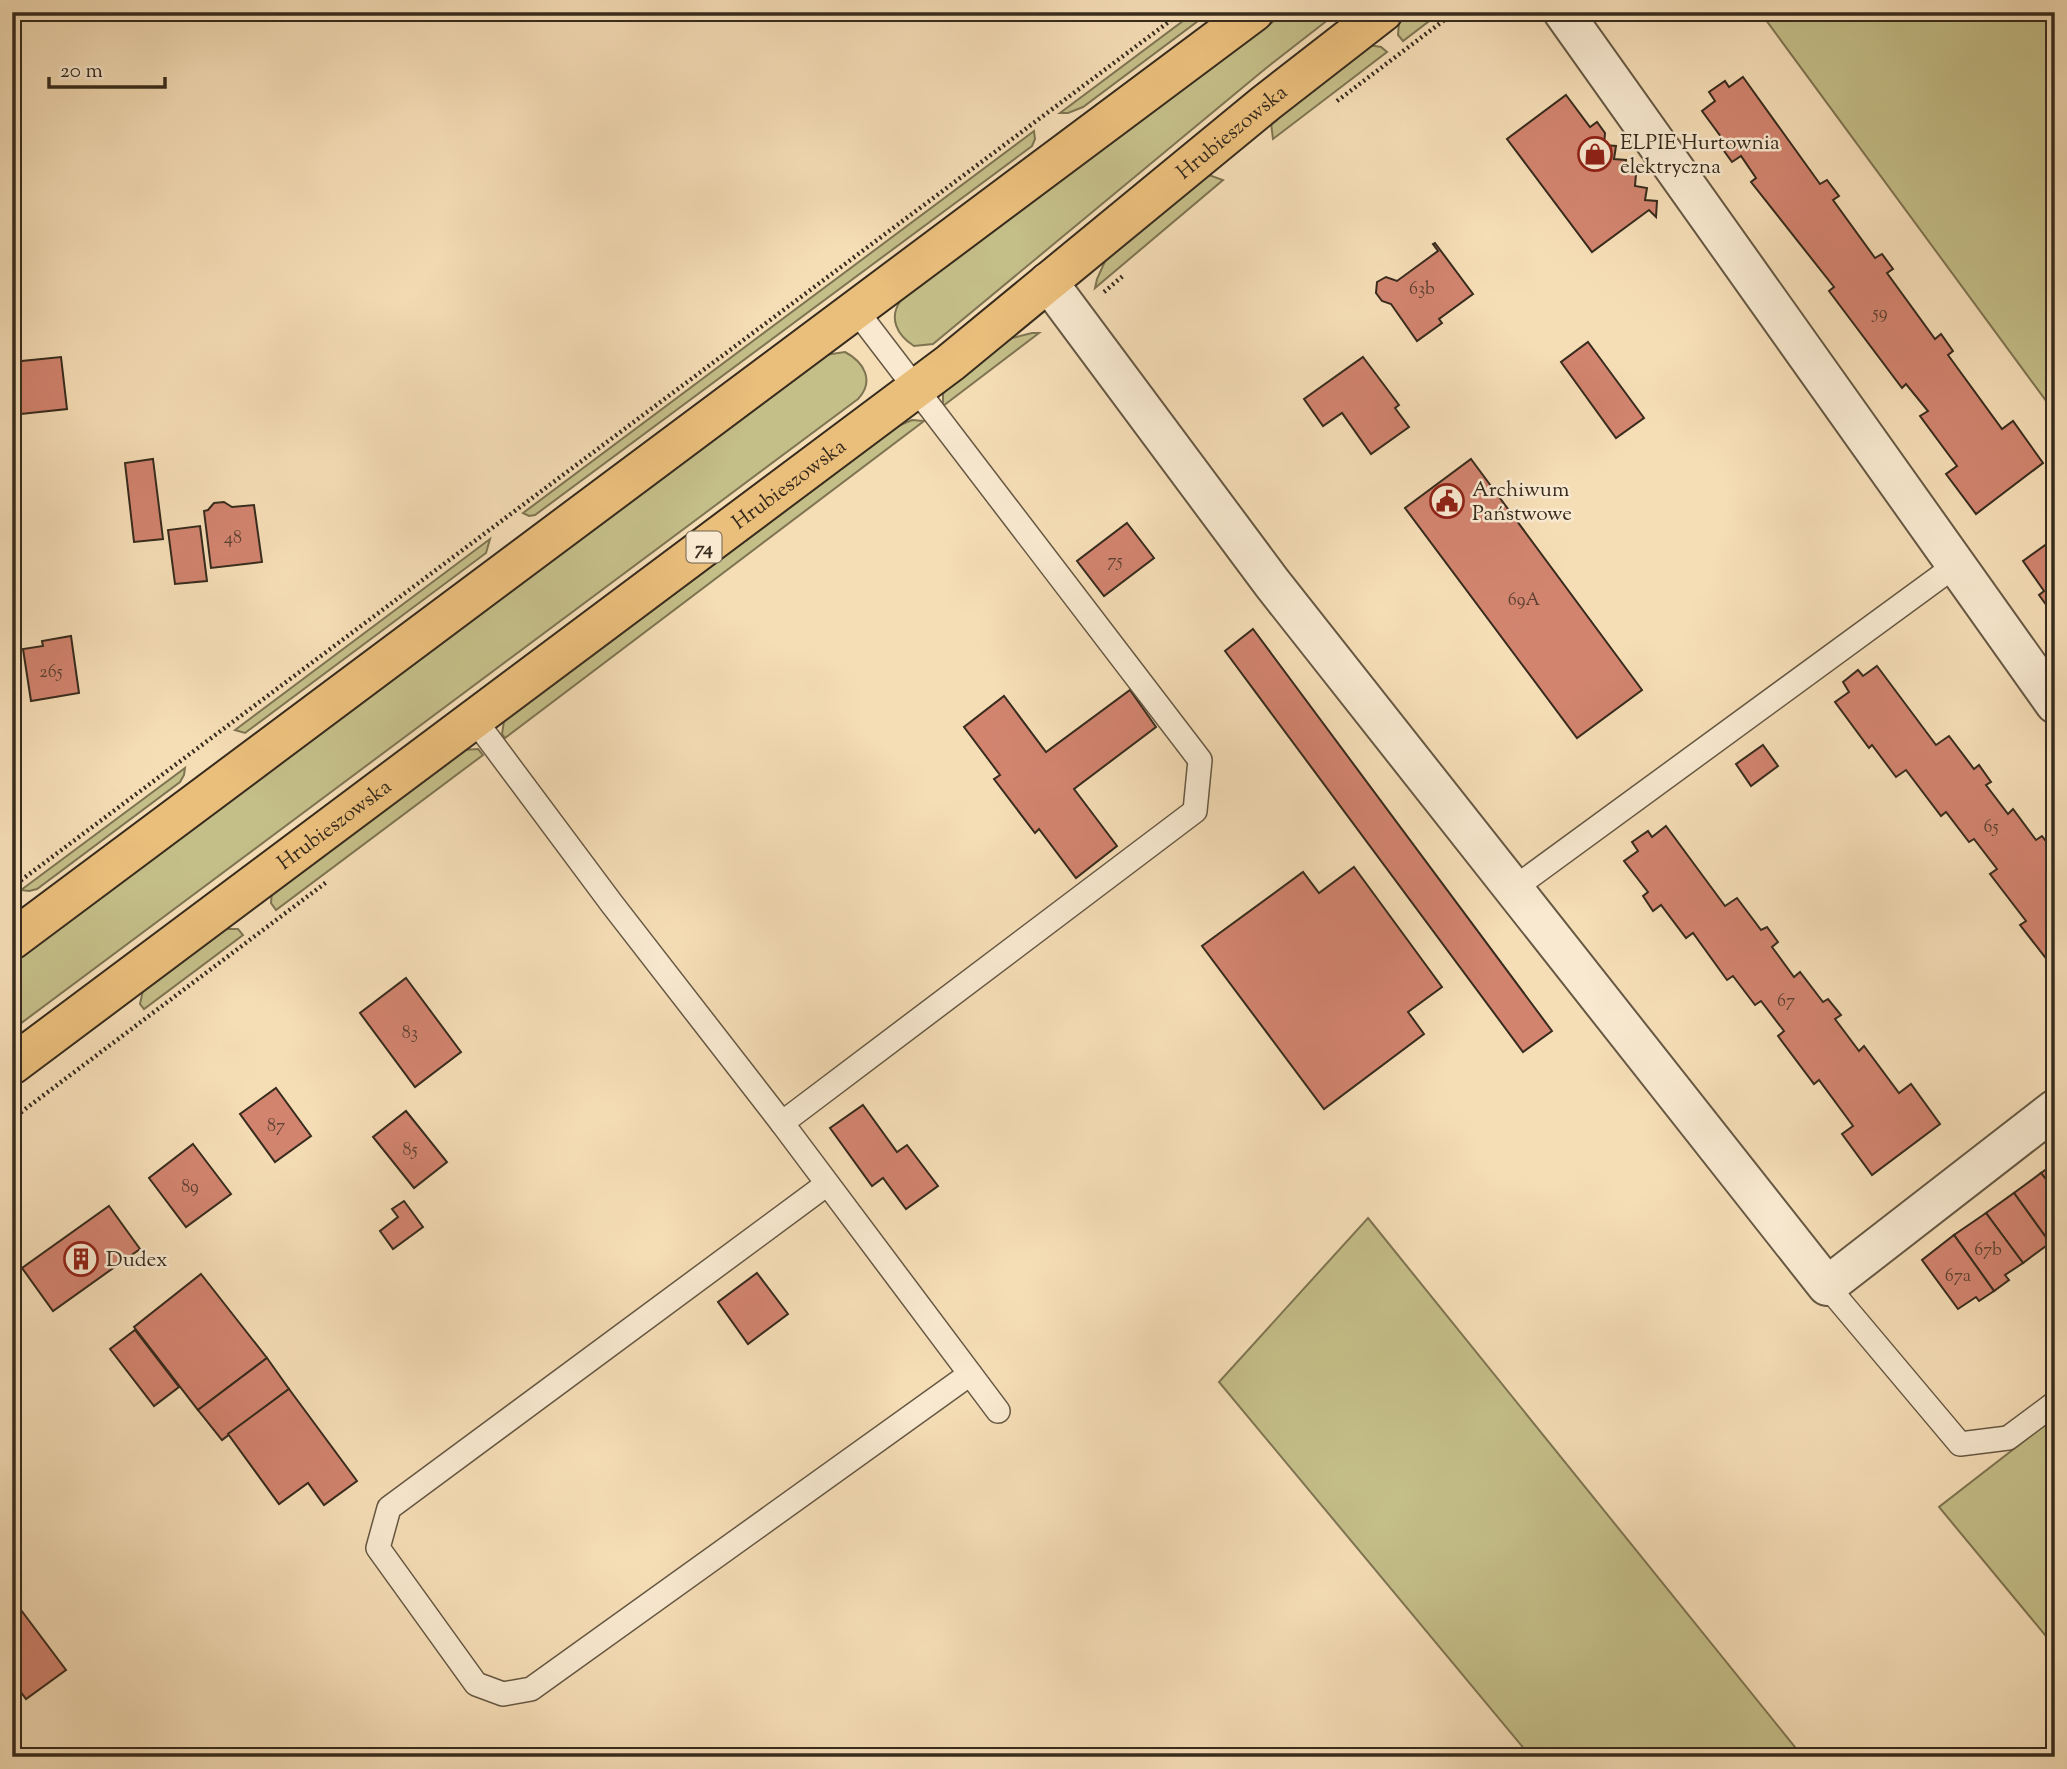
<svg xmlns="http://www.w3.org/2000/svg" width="2067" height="1769" font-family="'Sorts Mill Goudy',serif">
<rect width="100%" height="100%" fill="#f5ddb6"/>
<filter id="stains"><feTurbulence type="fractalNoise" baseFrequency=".00286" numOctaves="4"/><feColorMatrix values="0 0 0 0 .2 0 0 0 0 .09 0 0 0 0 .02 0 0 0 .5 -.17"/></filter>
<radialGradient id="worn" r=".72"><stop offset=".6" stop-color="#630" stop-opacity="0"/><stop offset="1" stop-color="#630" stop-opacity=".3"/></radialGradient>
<!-- green -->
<g fill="#c4be88" stroke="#7e7452" stroke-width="2">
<polygon points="1195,12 1210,12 1083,107 1068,113 1060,113"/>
<path d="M1286 12H1338L1265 69 933 344 914 346C897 335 888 318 901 300Z"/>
<polygon points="1412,12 1441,12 1403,41 1398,35 1399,22"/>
<polygon points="1760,12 2055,12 2055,413"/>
<polygon points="1369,45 1381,47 1387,52 1273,139 1271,123"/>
<polygon points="1034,131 1035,139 1032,146 535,515 529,516 523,513"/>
<polygon points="1206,174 1223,180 1095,288 1097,279 1106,259"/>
<polygon points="1032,333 1039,333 943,406 943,394 947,388 1012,338"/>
<path d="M845 352C864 362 875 381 858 399L12 1030V963L825 355Z"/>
<polygon points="912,420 924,421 505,738 502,734 504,721 898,426"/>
<polygon points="490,539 486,553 245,733 235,730"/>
<polygon points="478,749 483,755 276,910 271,903 272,892 463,750"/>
<polygon points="185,768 184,775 180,782 37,889 29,891 21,890"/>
<polygon points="224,929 238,929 243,935 144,1009 140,1004 143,990"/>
<polygon points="1368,1218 1803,1757 1531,1757 1219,1382"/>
<polygon points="2055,1417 2055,1647 1939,1507"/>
</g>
<!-- building -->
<g fill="#d2846f" stroke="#372b1d" stroke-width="2">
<polygon points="1743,77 1820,184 1827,180 1839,196 1833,200 1875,258 1882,254 1893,269 1887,273 1935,339 1941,334 1953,351 1948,355 2002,429 2013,421 2043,463 1976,514 1946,474 1957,466 1920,416 1928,411 1906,384 1902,388 1829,291 1834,287 1751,182 1756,178 1741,156 1732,162 1719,144 1724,141 1702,111 1715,101 1709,92 1725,81 1729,87"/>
<polygon points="1566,95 1590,127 1597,122 1605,133 1604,145 1616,146 1614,159 1626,160 1625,173 1636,174 1635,186 1647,188 1645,200 1657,201 1656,217 1649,210 1592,252 1507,139"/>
<polygon points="1435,243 1473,294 1439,319 1442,323 1417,341 1391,304 1382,301 1376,293 1377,282 1386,277 1397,281 1438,251 1433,244"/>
<polygon points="1588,342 1644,418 1616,438 1561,362"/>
<polygon points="61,357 67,409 12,415 12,362"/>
<polygon points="1363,357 1399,405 1395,408 1409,427 1371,454 1342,413 1323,426 1304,399"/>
<polygon points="153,459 163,539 134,542 125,463"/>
<polygon points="1471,459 1642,690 1577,738 1405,508"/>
<polygon points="224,502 232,507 254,505 262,562 211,568 204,511 208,510 214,503"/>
<polygon points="1127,523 1154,558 1104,596 1077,561"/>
<polygon points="200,526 207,581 175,584 168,530"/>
<polygon points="2055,538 2055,617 2039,595 2044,591 2023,561"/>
<polygon points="1253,629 1552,1031 1523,1052 1225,651"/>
<polygon points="71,636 79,693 31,701 23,649 43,646 42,641"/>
<polygon points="1877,666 1936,745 1949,736 1974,769 1979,765 1991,782 1986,785 2008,814 2013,809 2036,840 2042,836 2054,852 2048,856 2055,865 2055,970 2020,925 2026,921 1990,874 1997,869 1974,839 1969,842 1946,812 1941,816 1906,770 1896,777 1872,745 1869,748 1835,702 1849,692 1843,682 1858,670 1863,676"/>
<polygon points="1130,690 1156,727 1074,789 1117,846 1076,878 1039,829 1035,833 994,779 1000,775 964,727 1004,696 1046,752"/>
<polygon points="1763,745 1778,766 1751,786 1736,764"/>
<polygon points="1666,826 1725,906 1737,898 1761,930 1767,927 1778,942 1772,947 1794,977 1800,972 1823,1002 1828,999 1841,1015 1835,1019 1859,1051 1864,1046 1899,1093 1911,1084 1940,1124 1872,1175 1842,1134 1853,1126 1819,1080 1814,1084 1778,1036 1784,1031 1761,1001 1755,1005 1733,976 1727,980 1693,933 1686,938 1661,905 1653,911 1643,896 1648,892 1624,861 1638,851 1632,842 1648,831 1652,837"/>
<polygon points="1354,867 1442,987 1408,1012 1424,1034 1324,1109 1202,946 1303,872 1319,893"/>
<polygon points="406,978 461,1052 415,1087 360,1013"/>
<polygon points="276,1088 311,1136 275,1162 240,1114"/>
<polygon points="863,1105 897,1152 907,1145 938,1186 906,1209 883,1178 872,1186 830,1128"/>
<polygon points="406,1111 447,1162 414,1188 373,1137"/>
<polygon points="193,1144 231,1194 186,1227 149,1178"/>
<polygon points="2055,1163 2055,1191 2041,1173"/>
<polygon points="2041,1173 2055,1191 2055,1240 2050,1243 2014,1193"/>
<polygon points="2014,1193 2050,1243 2023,1263 1986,1213"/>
<polygon points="404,1201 423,1227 393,1249 380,1231 398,1217 392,1209"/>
<polygon points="109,1206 140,1249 53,1311 22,1268"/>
<polygon points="1986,1213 2023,1263 2005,1275 2009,1280 1994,1291 1954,1235"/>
<polygon points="1954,1235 1994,1291 1979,1301 1976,1297 1958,1309 1922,1260"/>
<polygon points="757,1273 788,1314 748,1344 718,1302"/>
<polygon points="201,1274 267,1358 198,1410 134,1327"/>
<polygon points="135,1330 179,1387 154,1406 110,1349"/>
<polygon points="267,1358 289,1389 222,1440 198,1410"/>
<polygon points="289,1389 357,1481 324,1505 308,1483 279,1504 228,1434"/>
<polygon points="21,1610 66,1670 26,1699 12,1680 12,1617"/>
</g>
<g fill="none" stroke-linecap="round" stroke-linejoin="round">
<!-- lane casing -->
<g stroke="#665843" stroke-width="26">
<g id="lane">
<polyline points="474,719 612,904 782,1123 1195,811 1200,760 855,309"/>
<polyline points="1513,889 1956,565"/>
<polyline points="782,1123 998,1411"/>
<polyline points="827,1184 389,1508 378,1548 476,1684 503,1694 531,1689 970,1374"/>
<polyline points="1827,1286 1960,1444 2008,1438 2055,1403"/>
</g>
</g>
<!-- street casing -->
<g stroke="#665843" stroke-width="42">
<g id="street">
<polyline points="1563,12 2055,704"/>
<polyline points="1048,282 1272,583 1827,1286 2055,1109"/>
</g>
</g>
<!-- primary casing -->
<g stroke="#372b1d" stroke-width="42">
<g id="primary">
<polyline points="12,940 1254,12"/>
<path id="s1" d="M12 1065 950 363 1266 103 1383 12"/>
</g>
</g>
<!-- path -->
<g stroke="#372b1d" stroke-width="4.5" stroke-dasharray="2 3.5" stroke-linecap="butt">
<polyline points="1337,101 1455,12"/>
<polyline points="1104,292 1124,275"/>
<polyline points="12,887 1182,12"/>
<polyline points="12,1119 328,881"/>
</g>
<!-- lane -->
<use href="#lane" stroke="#f8e9d0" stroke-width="23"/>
<!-- street -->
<use href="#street" stroke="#f8e9d0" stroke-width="38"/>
<!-- primary -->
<use href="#primary" stroke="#eabe7b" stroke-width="38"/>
</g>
<!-- icons -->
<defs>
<g id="shop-ring" transform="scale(1.75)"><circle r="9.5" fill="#f8e9d0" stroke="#8f2418" stroke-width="1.5"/><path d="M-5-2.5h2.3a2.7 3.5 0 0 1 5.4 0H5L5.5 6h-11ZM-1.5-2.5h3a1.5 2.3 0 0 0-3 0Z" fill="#8f2418"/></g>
<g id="civic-ring" transform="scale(1.75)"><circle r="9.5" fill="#f8e9d0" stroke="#8f2418" stroke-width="1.5"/><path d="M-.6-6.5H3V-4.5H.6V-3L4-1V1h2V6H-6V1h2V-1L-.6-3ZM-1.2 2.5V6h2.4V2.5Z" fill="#8f2418"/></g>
<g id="building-ring" transform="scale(1.75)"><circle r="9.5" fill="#f8e9d0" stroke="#8f2418" stroke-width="1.5"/><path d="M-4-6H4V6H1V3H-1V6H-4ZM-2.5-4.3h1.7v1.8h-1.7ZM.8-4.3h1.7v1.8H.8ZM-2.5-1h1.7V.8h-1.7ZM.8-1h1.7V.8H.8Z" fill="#8f2418"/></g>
</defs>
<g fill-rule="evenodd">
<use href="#shop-ring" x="1595" y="154"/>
<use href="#civic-ring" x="1447" y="501"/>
<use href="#building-ring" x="81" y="1259"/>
</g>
<g text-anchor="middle" stroke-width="5" stroke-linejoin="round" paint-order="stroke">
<!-- number labels -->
<g font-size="18" fill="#5e4132">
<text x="1422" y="294">63b</text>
<text x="1880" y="318">59</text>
<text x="233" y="543">48</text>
<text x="1115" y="566">75</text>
<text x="1524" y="605">69A</text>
<text x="51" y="677">265</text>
<text x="1991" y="832">65</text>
<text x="1786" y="1006">67</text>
<text x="410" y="1038">83</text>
<text x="276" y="1131">87</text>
<text x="410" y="1155">85</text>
<text x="190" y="1192">89</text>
<text x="1988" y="1255">67b</text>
<text x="1958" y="1281">67a</text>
</g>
<!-- shield labels -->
<rect fill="#f8e9d0" stroke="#716453" stroke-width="2" x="686.5" y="531.5" width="35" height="31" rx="5"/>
<g font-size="19" font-weight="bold" fill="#372b1d">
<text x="704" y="554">74</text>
</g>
<!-- street labels -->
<g font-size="21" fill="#372b1d" stroke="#f8e9d0">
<text dy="7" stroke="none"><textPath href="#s1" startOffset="1536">Hrubieszowska</textPath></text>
<text dy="7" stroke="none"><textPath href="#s1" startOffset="970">Hrubieszowska</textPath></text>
<text dy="7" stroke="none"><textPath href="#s1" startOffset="402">Hrubieszowska</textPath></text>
</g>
<!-- poi labels -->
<g font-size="21" fill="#372b1d" stroke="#f8e9d0" text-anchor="start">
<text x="1620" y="149">ELPIE Hurtownia<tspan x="1620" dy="24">elektryczna</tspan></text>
<text x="1472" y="496">Archiwum<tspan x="1472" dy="24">Państwowe</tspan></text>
<text x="106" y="1266">Dudex</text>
</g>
</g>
<!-- margin -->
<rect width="2067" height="1769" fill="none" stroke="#f5ddb6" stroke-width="42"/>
<rect x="14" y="14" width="2039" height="1741" fill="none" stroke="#372b1d" stroke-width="3.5"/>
<rect x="21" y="21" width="2025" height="1727" fill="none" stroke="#372b1d" stroke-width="2"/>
<!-- scale -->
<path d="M49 77v10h116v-10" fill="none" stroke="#372b1d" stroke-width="3.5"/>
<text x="60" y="77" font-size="21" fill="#372b1d" stroke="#f8e9d0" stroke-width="5" paint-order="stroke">20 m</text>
<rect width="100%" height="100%" filter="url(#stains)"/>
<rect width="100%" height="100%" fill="url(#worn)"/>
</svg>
